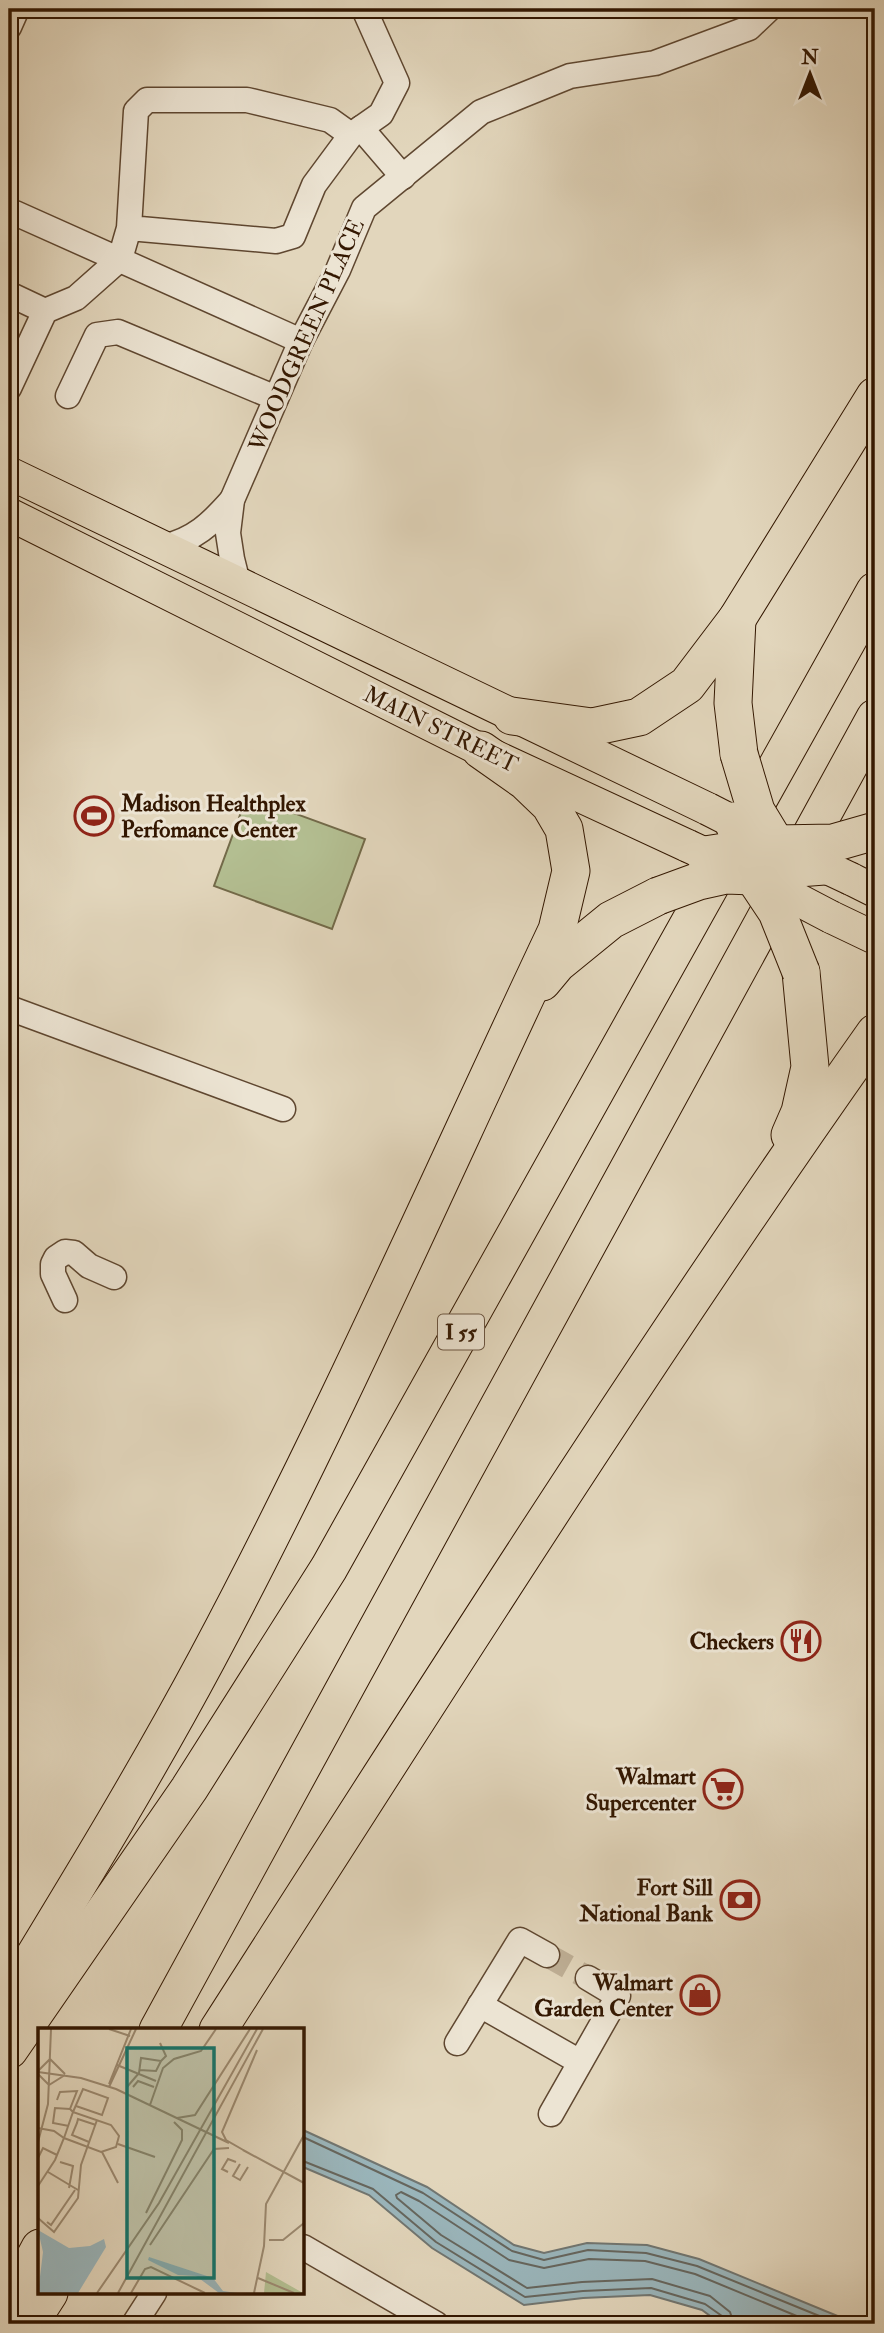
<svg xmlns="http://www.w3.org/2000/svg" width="884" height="2333" font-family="'IM FELL Double Pica',serif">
<rect width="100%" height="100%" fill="#e2d6bc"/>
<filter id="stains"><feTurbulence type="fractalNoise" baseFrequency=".00286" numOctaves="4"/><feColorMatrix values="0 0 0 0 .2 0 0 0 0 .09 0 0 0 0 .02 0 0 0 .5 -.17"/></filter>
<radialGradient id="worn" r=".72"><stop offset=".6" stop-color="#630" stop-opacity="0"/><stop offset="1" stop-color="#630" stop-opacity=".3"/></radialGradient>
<!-- green -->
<polygon fill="#b3be91" stroke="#736a49" stroke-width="2" points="247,796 365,839 332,929 214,886"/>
<!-- water -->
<polygon fill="#9ab6bc" stroke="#717671" stroke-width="2" points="303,2130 427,2187 514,2245 544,2253 587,2243 647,2245 699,2259 857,2324 721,2324 702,2310 650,2295 583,2298 524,2305 432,2248 369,2195 303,2167"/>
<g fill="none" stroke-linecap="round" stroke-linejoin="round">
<!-- shore -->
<g stroke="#66665e" stroke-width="2">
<polyline points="303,2137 423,2193 512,2251 544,2260 588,2250 646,2253 697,2266 839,2324"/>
<polyline points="303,2161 373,2189 436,2242 525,2297 583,2291 651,2288 705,2304 722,2316 725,2324"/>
<polyline points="734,2324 730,2312 710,2296 652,2279 582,2282 527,2288 441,2235 397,2198 396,2195 401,2192 419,2201 509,2260 544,2268 589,2259 645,2261 695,2274 816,2324"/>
</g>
<!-- minor-tunnel -->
<polyline stroke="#bfb097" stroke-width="24" stroke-dasharray="24 12" stroke-linecap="butt" points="547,1955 588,1978"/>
<!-- minor casing -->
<g stroke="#5f4730" stroke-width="27">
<g id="minor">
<polyline points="9,27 17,9"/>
<polyline points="361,128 403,177"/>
<polyline points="351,135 381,114 397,83 364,9"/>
<polyline points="9,213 15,213 301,341"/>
<polyline points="9,294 45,311"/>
<polyline points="9,388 45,311 76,298 120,259 129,228 136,111 147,100 247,100 330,120 351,135 314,185 293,236 276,241 129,228"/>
<polyline points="68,396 97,335 118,332 276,398"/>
<path d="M163 547C194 540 211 524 232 500"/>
<polyline points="238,583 232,559 228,533 232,500 301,341 338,270 364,208 481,112 570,76 655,63 749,28 769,9"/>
<polyline points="9,1008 283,1109"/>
<polyline points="65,1300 53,1274 53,1264 56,1258 65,1252 74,1253 89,1266 114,1277"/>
<polyline points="480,2005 580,2062"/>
<polyline points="457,2043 520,1940 547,1955"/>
<polyline points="551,2114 618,1996 588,1978"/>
<polyline points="303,2247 436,2324"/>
<polyline points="134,2324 154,2293"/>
</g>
</g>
<!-- major casing -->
<g stroke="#331701" stroke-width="34">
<g id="major">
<polyline points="9,473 708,809"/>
<polyline points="9,514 481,750 688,846"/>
<polyline points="851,879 875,891"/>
<polyline points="831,917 875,938"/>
</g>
</g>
<!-- highway casing -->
<g stroke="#331701" stroke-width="39">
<g id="highway">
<polyline points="737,619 733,703 739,754"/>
<polyline points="512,716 592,727 639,717 687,685 737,619 875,396"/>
<polyline points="542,982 557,964 611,920 658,896"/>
<polyline points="790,1135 800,1112 810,1067 801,972"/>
<path d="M9 1998C77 1886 145 1775 207 1659 334 1421 442 1173 557 930L571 871 564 829 550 805 525 781 481 750"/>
<polyline points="158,2030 875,718"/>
<path d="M218 2030C433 1695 645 1358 875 1033"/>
<polyline points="9,2050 189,1789 329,1568 875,591"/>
<polyline points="9,2306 40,2248"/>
<polyline points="29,2324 49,2293"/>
</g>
</g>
<!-- minor -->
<use href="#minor" stroke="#ece4d3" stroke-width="24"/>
<!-- major -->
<use href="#major" stroke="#e2d6bc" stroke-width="32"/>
<!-- highway -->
<use href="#highway" stroke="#e2d6bc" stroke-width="37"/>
<!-- major-bridge casing -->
<g stroke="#331701" stroke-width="34" stroke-linecap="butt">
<g id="major-bridge">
<polyline points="708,809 755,833"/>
<polyline points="688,846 753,876 831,917"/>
<polyline points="802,856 851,879"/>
</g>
</g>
<!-- highway-bridge casing -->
<g stroke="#331701" stroke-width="39" stroke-linecap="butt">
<g id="highway-bridge">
<polyline points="739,754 756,811 776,844 783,866"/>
<polyline points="733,821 753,876 777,912 801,972"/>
<polyline points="705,855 776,844 833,843 875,831"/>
<polyline points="658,896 699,881 726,875 753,876 785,869 824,866"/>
</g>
</g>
<!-- major-bridge -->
<use href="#major-bridge" stroke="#e2d6bc" stroke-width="32"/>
<!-- highway-bridge -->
<use href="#highway-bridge" stroke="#e2d6bc" stroke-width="37"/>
</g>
<!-- icons -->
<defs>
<g id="stadium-ring" transform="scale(2.0125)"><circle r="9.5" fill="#ece4d3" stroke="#8f2418" stroke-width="1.5"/><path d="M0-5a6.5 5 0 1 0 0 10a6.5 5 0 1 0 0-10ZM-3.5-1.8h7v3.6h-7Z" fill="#8f2418"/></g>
<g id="restaurant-ring" transform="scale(2.0125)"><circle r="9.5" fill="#ece4d3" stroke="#8f2418" stroke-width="1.5"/><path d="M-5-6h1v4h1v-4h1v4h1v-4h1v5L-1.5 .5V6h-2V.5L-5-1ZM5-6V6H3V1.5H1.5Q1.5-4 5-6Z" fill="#8f2418"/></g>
<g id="supermarket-ring" transform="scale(2.0125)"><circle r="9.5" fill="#ece4d3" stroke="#8f2418" stroke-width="1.5"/><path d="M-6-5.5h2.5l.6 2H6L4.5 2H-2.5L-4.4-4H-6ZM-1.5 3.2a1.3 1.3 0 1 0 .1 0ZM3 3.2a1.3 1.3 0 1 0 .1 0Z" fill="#8f2418"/></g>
<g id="bank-ring" transform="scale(2.0125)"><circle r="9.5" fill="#ece4d3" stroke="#8f2418" stroke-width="1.5"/><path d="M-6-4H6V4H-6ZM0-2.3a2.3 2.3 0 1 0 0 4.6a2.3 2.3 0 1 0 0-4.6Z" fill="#8f2418"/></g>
<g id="shop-ring" transform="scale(2.0125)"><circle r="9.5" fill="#ece4d3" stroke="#8f2418" stroke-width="1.5"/><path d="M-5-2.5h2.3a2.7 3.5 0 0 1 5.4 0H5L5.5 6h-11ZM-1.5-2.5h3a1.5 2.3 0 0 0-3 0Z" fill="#8f2418"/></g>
</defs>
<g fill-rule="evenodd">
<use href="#stadium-ring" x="94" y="816"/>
<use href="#restaurant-ring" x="801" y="1641"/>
<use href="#supermarket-ring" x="723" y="1789"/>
<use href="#bank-ring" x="740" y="1900"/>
<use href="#shop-ring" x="700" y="1995"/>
</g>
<g text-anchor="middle" stroke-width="6" stroke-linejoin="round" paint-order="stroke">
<!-- shield labels -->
<rect fill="#ece4d3" stroke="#6a5440" stroke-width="2" x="438" y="1314.5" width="46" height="35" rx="5"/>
<g font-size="21" font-weight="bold" fill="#331701">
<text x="461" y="1339">I 55</text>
</g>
<!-- street labels -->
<g font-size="23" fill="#331701" stroke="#ece4d3">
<text transform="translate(306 335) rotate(-66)" y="8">WOODGREEN PLACE</text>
<text transform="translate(441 729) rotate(26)" y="8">MAIN STREET</text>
</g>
<!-- poi labels -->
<g font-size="23" font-weight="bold" fill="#331701" stroke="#ece4d3" text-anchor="end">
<text x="121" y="811" text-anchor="start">Madison Healthplex<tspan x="121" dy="26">Perfomance Center</tspan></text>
<text x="774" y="1649">Checkers</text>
<text x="696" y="1784">Walmart<tspan x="696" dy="26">Supercenter</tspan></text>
<text x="713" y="1895">Fort Sill<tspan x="713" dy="26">National Bank</tspan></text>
<text x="673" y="1990">Walmart<tspan x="673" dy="26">Garden Center</tspan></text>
</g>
</g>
<!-- overview -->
<g transform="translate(38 2028)">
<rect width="266" height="266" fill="#e2d6bc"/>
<path d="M228 244 265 265H226Z" fill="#b3be91"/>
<path d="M0 202 31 220 52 218 66 211 68 219 40 265H0L5 224ZM111 229 175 250 185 263 199 265H181L158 248 140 247 110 232Z" fill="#9ab6bc"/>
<path fill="none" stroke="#9c8a71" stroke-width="2" d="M71 1 92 8M122 15 128 28 123 33M79 37 118 53M0 43 12 31 27 46M0 44 43 50 78 61 191 115M0 46 11 57 27 47M71 56 93 1M71 59 98 1M89 59 101 45 103 30 123 33 118 43 101 42M95 59 100 53 116 59M19 72 22 64 39 63 32 81 35 84M112 77 125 40 136 31 163 23 178 1M35 84 45 61 70 70 64 87 38 78M139 90 157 87 212 1M31 98 15 95 17 80 32 81M0 100 16 103 26 110 63 124 78 119 81 108 73 97 35 84 26 110 17 132 0 158M0 114 10 76 13 1M51 114 34 107 39 95 40 91 58 97M80 116 117 129M205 122 266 155M207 123 188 112 184 104 219 22M64 124 80 155M0 130 5 120 19 127M22 134 35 138 31 160M202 136 195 148 202 152 210 139M10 144 40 162M190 144 184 141 190 131 198 134M108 185 144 112V102L136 94M0 190 16 204 40 170 43 137 59 92M9 194 13 197 37 162M231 212H245L266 195M112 217 176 121 191 120M220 250 256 265M59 265 121 175 219 1M80 265 225 1M93 265 107 241 113 239 167 265M216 265 226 218 228 176 266 107"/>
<path fill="#0f766e" fill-opacity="0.15" stroke="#0f766e" stroke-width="3.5" d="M89 20H176V250H89Z"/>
<rect width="266" height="266" fill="none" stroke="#331701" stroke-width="3.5"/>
</g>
<!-- margin -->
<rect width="884" height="2333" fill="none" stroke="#e2d6bc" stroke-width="35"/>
<rect x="10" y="10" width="863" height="2312" fill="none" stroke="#331701" stroke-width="3.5"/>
<rect x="18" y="18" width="849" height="2298" fill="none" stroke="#331701" stroke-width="2"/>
<!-- north arrow -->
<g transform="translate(810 74)" stroke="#ece4d3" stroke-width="5" paint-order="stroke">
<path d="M0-5L12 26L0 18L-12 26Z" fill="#331701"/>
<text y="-10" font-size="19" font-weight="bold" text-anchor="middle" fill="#331701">N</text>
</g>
<rect width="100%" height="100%" filter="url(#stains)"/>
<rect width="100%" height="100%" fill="url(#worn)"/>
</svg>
